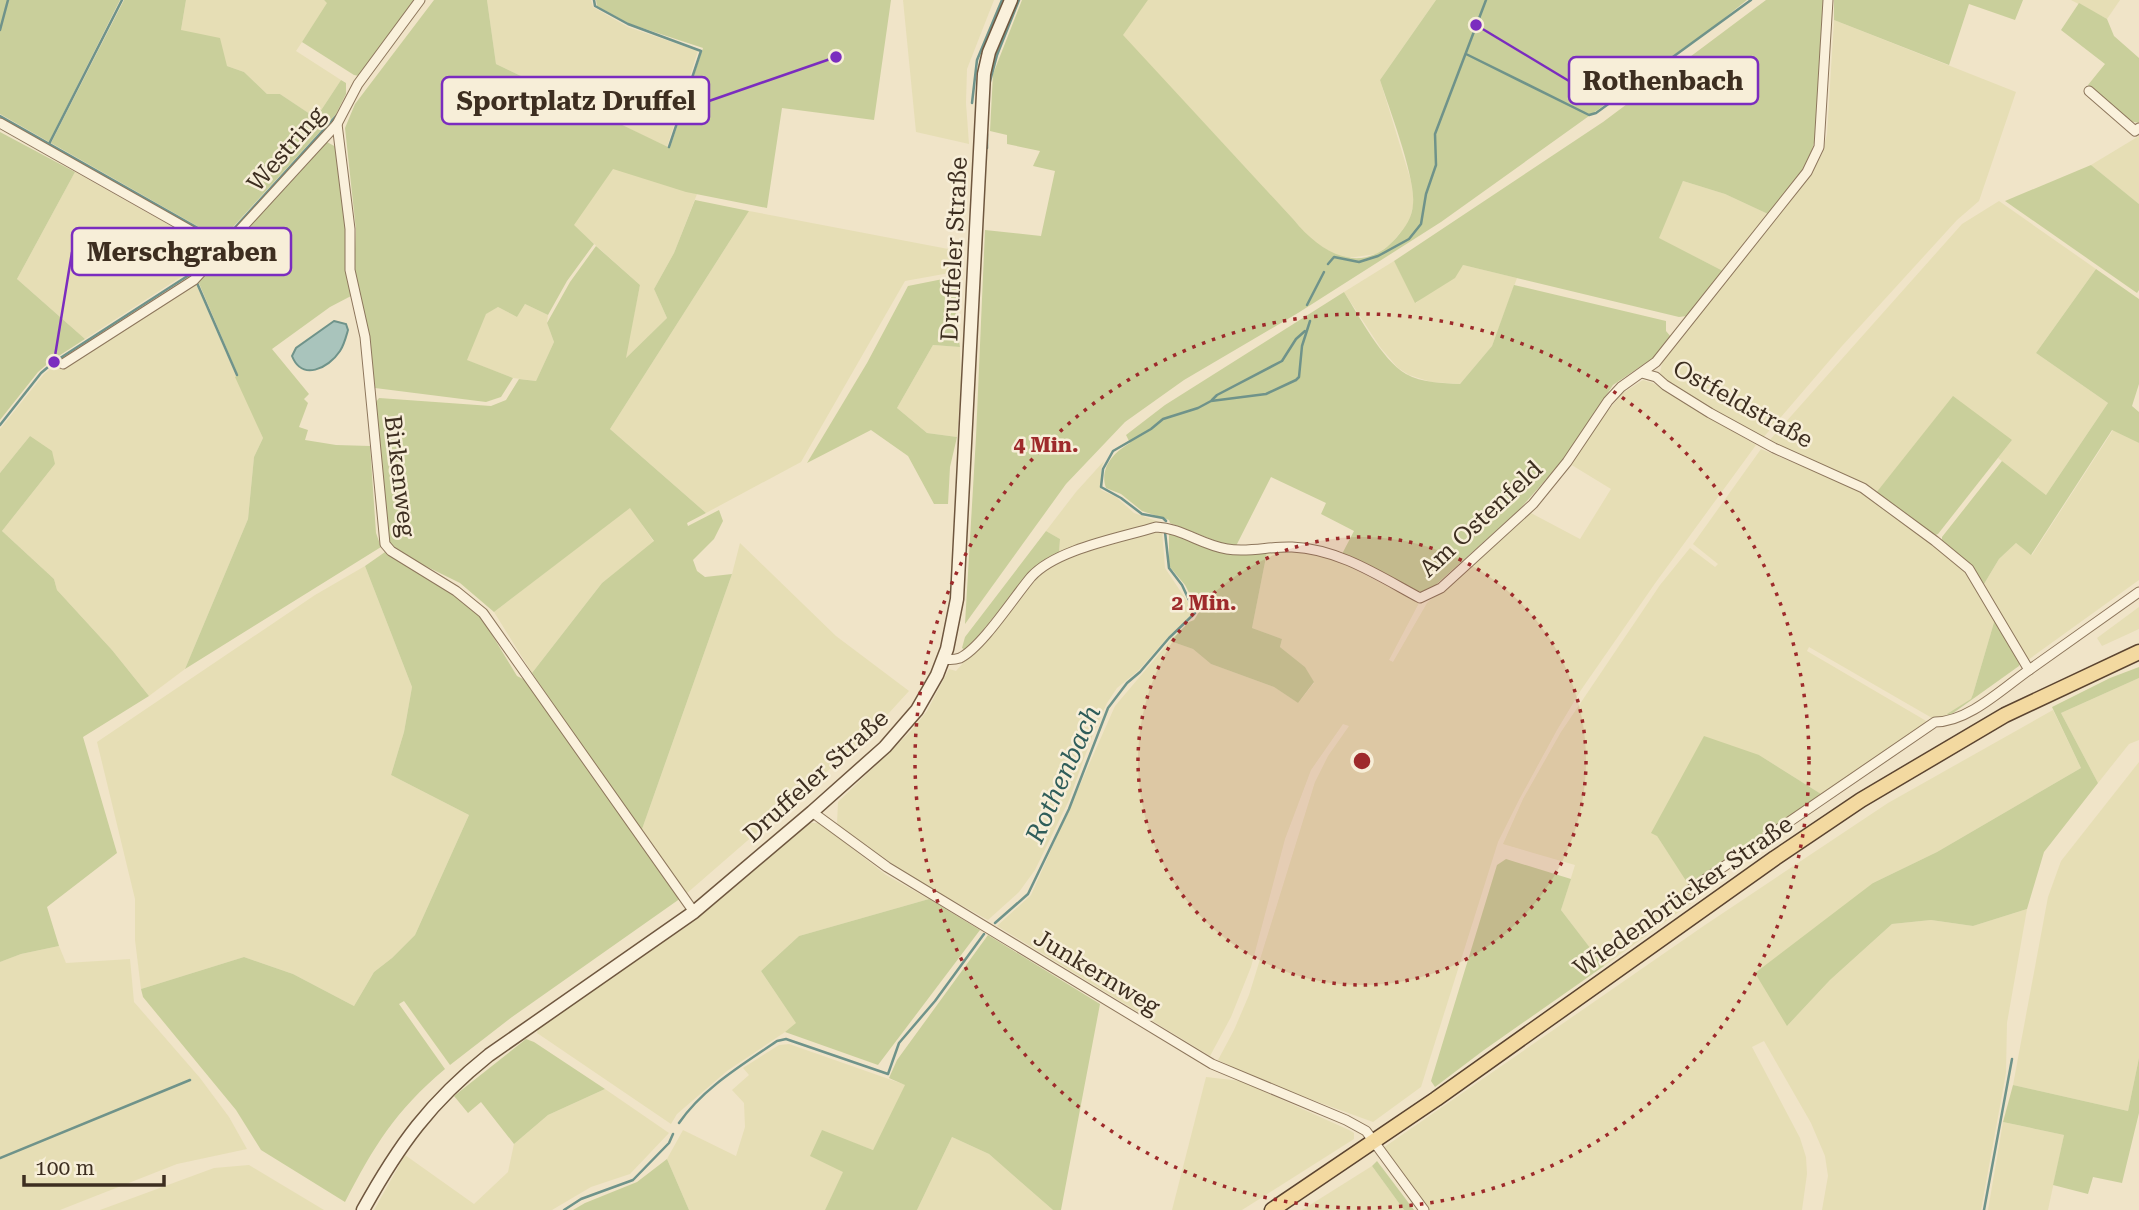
<svg xmlns="http://www.w3.org/2000/svg" width="2139" height="1210" font-family="'Roboto Serif',serif">
<rect width="100%" height="100%" fill="#f0e4c8"/>
<!-- farmland -->
<g fill="#e6deb5">
<polygon points="186,0 324,0 328,3 296,51 341,80 316,118 280,94 267,94 244,72 227,66 181,30"/>
<polygon points="487,0 591,0 593,7 628,27 698,51 667,147 496,64"/>
<polygon points="903,0 994,0 967,69 966,103 969,144 916,132"/>
<polygon points="1148,0 1436,0 1380,80 1411,181 1414,202 1409,222 1390,245 1376,254 1348,258 1334,254 1308,238 1294,220 1122,35"/>
<polygon points="2071,0 2120,0 2107,19"/>
<polygon points="1834,20 2016,92 1979,201 1957,220 1842,346 1762,439 1667,382 1660,373 1662,363 1810,174 1822,154 1827,134"/>
<polygon points="2139,136 2139,204 2091,165"/>
<polygon points="613,168 697,194 674,253 654,289 667,318 625,359 640,285 573,225"/>
<polygon points="75,172 208,247 187,273 85,339 17,279"/>
<polygon points="1683,181 1725,194 1768,214 1723,271 1658,238"/>
<polygon points="1999,201 2096,269 2036,353 2108,403 2046,495 1998,458 2012,440 1876,493 1856,480 1768,442 1962,224"/>
<polygon points="749,211 964,252 955,272 905,281 801,462 706,513 610,429"/>
<polygon points="1394,261 1416,303 1463,265 1517,278 1492,346 1460,384 1431,382 1409,375 1398,368 1380,347 1344,292"/>
<polygon points="196,283 263,438 254,457 248,519 185,669 149,696 112,650 57,590 54,579 2,531 55,464 30,436 0,473 0,429 44,374 58,363 64,368"/>
<polygon points="525,304 548,315 547,323 554,342 536,381 513,378 466,360 486,313 498,307 517,317"/>
<polygon points="933,345 960,347 961,383 957,437 927,433 897,408"/>
<polygon points="1643,380 1653,383 1756,445 1656,582 1581,690 1557,730 1520,798 1498,842 1421,1087 1373,1122 1266,1083 1218,1060 1234,1030 1249,995 1315,782 1328,756 1349,726 1343,724 1311,770 1285,839 1251,967 1231,1017 1210,1056 997,926 1031,895 1115,706 1170,641 1193,649 1211,664 1274,687 1298,703 1314,683 1305,667 1280,647 1282,639 1252,628 1267,552 1300,552 1322,555 1341,562 1419,603 1389,660 1393,662 1427,603 1529,512 1580,539 1611,489 1570,464 1597,423 1623,393"/>
<polygon points="2113,430 2139,443 2139,580 2028,660 1984,584 1999,559 2016,543 2032,555"/>
<polygon points="1761,449 1861,491 1967,571 1995,619 1973,694 1971,699 1941,719 1932,718 1809,647 1807,651 1928,722 1821,794 1759,755 1657,836 1698,898 1604,966 1561,910 1575,865 1503,844 1523,799 1561,732 1660,585 1690,548 1715,567 1718,564 1693,544"/>
<polygon points="1104,461 1101,469 1101,490 1116,497 1134,513 1162,523 1059,553 1060,539 1046,531 1076,492"/>
<polygon points="630,507 654,542 602,583 532,673 494,612"/>
<polygon points="1162,530 1165,568 1191,607 1191,615 1168,637 1138,671 1117,688 1107,703 1093,734 1069,800 1035,870 1019,892 988,920 912,878 837,824 838,802 910,732 927,711 949,669 956,671 1046,568 1075,555"/>
<polygon points="740,543 836,636 909,691 868,736 686,894 641,832 732,574"/>
<polygon points="365,566 412,687 404,732 391,775 469,815 415,935 392,958 374,972 354,1006 293,974 244,957 141,989 135,940 135,899 97,742 315,595"/>
<polygon points="2139,607 2139,629 2102,646 2097,638"/>
<polygon points="2139,678 2139,740 2129,744 2098,783 2061,713"/>
<polygon points="2053,710 2081,768 1937,852 1873,883 1787,1026 1830,980 1892,924 1931,920 1973,926 2027,909 2007,1023 2006,1073 1981,1210 1822,1210 1828,1176 1825,1156 1811,1123 1764,1041 1752,1047 1800,1138 1806,1157 1807,1174 1802,1210 1428,1210 1383,1148 1705,925 1888,803"/>
<polygon points="2139,762 2139,1058 2128,1111 2013,1085 2048,897 2061,861"/>
<polygon points="810,823 820,823 886,875 929,899 799,936 761,971 797,1024 727,1071 677,1114 671,1124 537,1033 538,1028 696,920"/>
<polygon points="59,946 66,963 130,959 134,1002 200,1078 229,1117 247,1149 177,1164 60,1210 0,1210 0,962 21,954"/>
<polygon points="789,1044 906,1085 873,1150 821,1131 844,1171 825,1210 689,1210 667,1159 683,1130 736,1156 745,1127 744,1103 732,1090 749,1075 743,1068 779,1045"/>
<polygon points="1206,1077 1241,1081 1349,1130 1354,1133 1354,1139 1242,1210 1172,1210"/>
<polygon points="605,1089 669,1133 630,1174 591,1187 552,1210 374,1210 405,1155 474,1204 508,1172 514,1144 548,1115"/>
<polygon points="2003,1122 2064,1135 2048,1210 1988,1210"/>
<polygon points="952,1137 989,1154 1053,1210 917,1210"/>
<polygon points="249,1165 324,1210 100,1210 214,1168"/>
<polygon points="1372,1166 1404,1210 1302,1210"/>
</g>
<!-- green -->
<g fill="#c9cf9b">
<polygon points="0,0 120,0 49,142 0,114"/>
<polygon points="124,0 186,0 181,30 220,38 227,66 244,72 267,94 280,94 316,118 341,80 346,83 346,94 336,114 224,237 213,235 51,143"/>
<polygon points="324,0 415,0 359,76 354,75 302,42 327,3"/>
<polygon points="434,0 487,0 496,64 670,148 703,48 630,24 597,6 596,0 891,0 874,120 782,108 767,208 686,192 613,169 574,225 594,244 567,281 548,315 525,304 517,317 498,307 486,314 467,360 513,378 501,397 486,402 375,388 369,339 354,268 356,230 345,128 355,104"/>
<path d="M1022 0H1148L1123 35 1294 220C1321 254 1363 277 1397 237 1406 226 1412 218 1413 204 1416 178 1389 108 1380 80L1436 0H1747L1712 28 1441 222 1298 313 1184 380 1125 422 1066 484 965 624 976 437 985 230 1041 236 1055 171 1033 166 1040 151 1007 144V135L990 131 993 74Z"/>
<path d="M1766 0H1823L1817 129C1811 167 1792 185 1768 214L1725 194 1683 181 1659 238 1723 271 1687 316 1679 317 1463 265 1455 278 1415 303 1394 261 1603 122Z"/>
<polygon points="1834,0 2023,0 2015,20 1969,4 1949,65 1834,20"/>
<polygon points="2079,3 2107,19 2114,36 2139,58 2139,123 2129,121 2088,85 2105,64 2061,30"/>
<polygon points="0,132 75,172 17,279 85,339 51,361 38,372 0,420"/>
<polygon points="327,142 336,147 347,230 346,270 351,296 330,307 272,349 309,394 304,399 308,403 299,427 308,430 305,440 336,445 370,446 376,533 381,547 185,669 248,519 254,457 263,438 235,377 238,375 198,281"/>
<polygon points="2091,165 2139,204 2139,290 2137,293 2005,201"/>
<polygon points="695,200 749,211 610,429 706,513 687,523 688,526 719,510 723,521 714,539 693,560 697,571 705,577 732,574 641,832 532,673 602,583 654,541 630,508 494,612 460,583 395,551 389,544 376,402 379,398 491,406 506,400 519,379 536,381 554,342 547,323 570,282 596,246 640,285 626,358 667,318 654,289 674,253"/>
<polygon points="2096,269 2139,299 2139,384 2132,406 2139,412 2139,443 2112,430 2031,555 2016,543 1999,559 1984,584 1971,567 1942,543 1942,537 2002,461 2046,495 2108,403 2036,353"/>
<polygon points="958,276 956,321 960,347 933,345 897,408 927,433 957,437 950,467 948,504 934,504 908,456 871,430 807,463 867,363 908,286"/>
<path d="M1514 285 1666 321V331L1671 337 1653 358 1613 385 1563 460 1519 510 1430 590 1421 592 1410 589 1342 554 1354 531 1321 514 1326 503 1271 477 1236 546 1226 545 1170 523 1169 520 1142 511 1121 494 1106 488C1099 468 1114 452 1130 443L1126 435 1165 405 1344 292C1359 316 1382 360 1406 374 1422 383 1442 383 1460 384L1492 346Z"/>
<polygon points="1953,396 2012,440 1938,534 1933,536 1876,493"/>
<polygon points="30,436 52,451 55,464 2,531 54,579 57,590 112,650 149,696 83,737 117,853 47,907 59,946 21,954 0,962 0,473"/>
<path d="M1046 531 1060 539 1059 553C1027 568 992 623 965 650L962 648 965 637Z"/>
<polygon points="1169,531 1209,547 1267,552 1252,628 1282,639 1280,647 1305,667 1314,682 1298,703 1274,687 1211,664 1193,649 1170,641 1189,622 1194,620 1199,612 1185,585 1169,566"/>
<path d="M385 552 453 593 480 615 517 676 527 681 681 898 512 1017 450 1065 404 1001 399 1004 445 1069C395 1111 374 1146 345 1202L261 1150 236 1110 143 997 141 989 244 957 293 974 354 1006 374 972 392 958 415 935 469 815 391 775 404 732 412 687 365 566Z"/>
<polygon points="1995,619 2020,662 2019,666 1949,716 1947,714 1971,699 1973,694"/>
<polygon points="2139,667 2139,678 2061,713 2098,783 2044,852 2027,909 1973,926 1931,920 1892,924 1830,980 1787,1026 1755,973 1873,883 1937,852 2081,768 2052,707 2110,678"/>
<polygon points="1704,736 1759,755 1821,794 1690,887 1657,836 1651,833"/>
<polygon points="1506,859 1571,879 1561,910 1604,966 1484,1050 1435,1087 1431,1081 1497,865"/>
<polygon points="929,899 980,930 878,1065 785,1032 796,1023 761,971 799,936"/>
<polygon points="988,935 1100,1004 1061,1210 1053,1210 989,1154 952,1137 917,1210 825,1210 843,1172 810,1156 822,1130 873,1150 905,1085 889,1078 897,1060"/>
<polygon points="526,1039 534,1042 605,1089 548,1115 514,1144 481,1102 468,1113 454,1096"/>
<polygon points="2139,1058 2139,1113 2122,1183 2093,1177 2088,1194 2053,1185 2064,1135 2003,1122 2013,1085 2128,1111"/>
<polygon points="667,1159 689,1210 573,1210 585,1203 637,1182"/>
<polygon points="1377,1161 1414,1210 1404,1210 1372,1166"/>
</g>
<!-- water -->
<path fill="#a9c4bc" stroke="#6f938a" stroke-width="2" d="M334 321 346 324 348 330C346 337 344 345 340 351 328 369 302 381 292 356L296 348Z"/>
<g fill="none" stroke-linecap="round" stroke-linejoin="round">
<!-- stream -->
<g stroke="#6f938a" stroke-width="2.5">
<polyline points="594,0 595,6 628,24 701,51 669,147"/>
<polyline points="0,30 8,0"/>
<polyline points="1466,54 1589,115 1596,113 1751,0"/>
<polyline points="989,85 997,55 1019,0"/>
<polyline points="972,103 977,60 1002,0"/>
<polyline points="0,116 212,236 212,238"/>
<polyline points="49,144 122,0"/>
<polyline points="987,148 987,134"/>
<polyline points="230,233 337,115"/>
<polyline points="1328,264 1334,257 1359,262 1378,256 1409,239 1421,224 1426,194 1436,165 1435,134 1486,0"/>
<polyline points="197,283 237,375"/>
<polyline points="1307,305 1324,272"/>
<polyline points="1212,400 1217,395 1282,361 1296,339 1305,331"/>
<polyline points="0,425 41,373 54,362 189,275 212,250"/>
<polyline points="1166,521 1163,518 1142,514 1121,498 1101,487 1103,469 1113,451 1151,429 1163,419 1198,408 1211,401 1266,394 1296,380 1299,377 1302,346 1310,321"/>
<polyline points="995,923 1028,894 1069,809 1108,708 1127,683 1140,672 1169,638 1195,613 1182,585 1169,568 1165,532"/>
<path d="M679 1123C703 1088 742 1065 777 1041L786 1039 888 1074 899 1043 935 1001 984 934"/>
<polyline points="0,1158 190,1080"/>
<polyline points="564,1210 581,1199 633,1180 669,1143 673,1134"/>
<polyline points="1984,1210 2012,1059"/>
</g>
<!-- street casing -->
<g stroke="#8d765c" stroke-width="11">
<g id="street">
<polyline points="2089,91 2135,131 2139,128"/>
<polyline points="0,123 223,249"/>
<polyline points="337,124 350,229 350,270 365,337 385,544 391,551 456,591 483,613 694,912"/>
<polyline points="63,364 194,280 337,124 358,84 420,0"/>
<polyline points="1642,373 1656,377 1665,385 1710,413 1774,448 1863,488 1935,541 1969,569 2029,670 2139,592"/>
<path d="M944 659C950 660 954 660 960 658 982 647 1014 597 1031 577 1056 549 1120 538 1156 527 1182 528 1201 545 1227 549 1248 553 1271 546 1292 547 1339 549 1379 576 1420 598L1441 588 1533 504 1567 462 1608 401 1621 387 1656 362 1807 172 1819 147 1828 0"/>
<polyline points="812,812 887,867 1212,1064 1346,1120 1366,1131 1424,1210"/>
<path d="M1691 889 1935 722C1968 722 2002 689 2029 670"/>
</g>
</g>
<!-- secondary casing -->
<g stroke="#6f573f" stroke-width="15">
<path id="secondary" d="M363 1210C399 1145 430 1102 489 1055L694 912 812 812 885 747 917 710 937 675 947 649 957 599 984 74 989 52 1011 0"/>
</g>
<!-- primary casing -->
<g stroke="#5b4430" stroke-width="17">
<polyline id="primary" points="1272,1210 1436,1099 1775,858 1861,800 2005,715 2139,652"/>
</g>
<!-- street -->
<use href="#street" stroke="#faf1dc" stroke-width="9"/>
<!-- secondary -->
<use href="#secondary" stroke="#faf1dc" stroke-width="12"/>
<!-- primary -->
<use href="#primary" stroke="#f3d9a0" stroke-width="14"/>
</g>
<!-- distance rings -->
<circle cx="1362" cy="761" r="224" fill="#9e2a2b" fill-opacity=".12"/>
<g fill="none" stroke="#9e2a2b" stroke-width="3.5" stroke-dasharray="3.5 7">
<circle cx="1362" cy="761" r="224"/>
<circle cx="1362" cy="761" r="447"/>
</g>
<g text-anchor="middle" stroke-width="5" stroke-linejoin="round" paint-order="stroke">
<!-- street labels -->
<g font-size="24" fill="#3d2e20" stroke="#f7eed8">
<text transform="translate(286 149) rotate(-49)" y="8">Westring</text>
<text transform="translate(954 249) rotate(-87)" y="8">Druffeler Straße</text>
<text transform="translate(1743 404) rotate(29)" y="8">Ostfeldstraße</text>
<text transform="translate(400 476) rotate(83)" y="8">Birkenweg</text>
<text transform="translate(1481 519) rotate(-43)" y="8">Am Ostenfeld</text>
<text transform="translate(816 776) rotate(-42)" y="8">Druffeler Straße</text>
<text transform="translate(1683 896) rotate(-35)" y="8">Wiedenbrücker Straße</text>
<text transform="translate(1097 972) rotate(31)" y="8">Junkernweg</text>
</g>
<!-- water labels -->
<g font-size="26" font-style="italic" fill="#2f5d5a" stroke="#f7eed8">
<text transform="translate(1063 774) rotate(-66)" y="9">Rothenbach</text>
</g>
</g>
<circle cx="1362" cy="761" r="10" fill="#9e2a2b" stroke="#f7eed8" stroke-width="3.5"/>
<g font-size="21" text-anchor="middle" font-weight="bold" fill="#9e2a2b" stroke="#f7eed8" stroke-width="5" stroke-linejoin="round" paint-order="stroke">
<text x="1046" y="452">4 Min.</text>
<text x="1204" y="610">2 Min.</text>
</g>
<!-- callouts -->
<path fill="none" stroke="#7b2cbf" stroke-width="2.5" d="M1476 25L1569 81M836 57L709 101M54 362L72 252"/>
<g fill="#7b2cbf" stroke="#f7eed8" stroke-width="2.5">
<circle cx="1476" cy="25" r="7"/>
<circle cx="836" cy="57" r="7"/>
<circle cx="54" cy="362" r="7"/>
</g>
<g fill="#f7eed8" stroke="#7b2cbf" stroke-width="2.5">
<rect x="1569" y="57" width="189" height="47" rx="7"/>
<rect x="442" y="77" width="267" height="47" rx="7"/>
<rect x="72" y="228" width="219" height="47" rx="7"/>
</g>
<g font-size="26" text-anchor="middle" font-weight="bold" fill="#3d2e20">
<text x="1663" y="90">Rothenbach</text>
<text x="576" y="110">Sportplatz Druffel</text>
<text x="182" y="261">Merschgraben</text>
</g>
<!-- scale -->
<path d="M24 1175v10h140v-10" fill="none" stroke="#3d2e20" stroke-width="3.5"/>
<text x="35" y="1175" font-size="21" fill="#3d2e20" stroke="#f7eed8" stroke-width="5" paint-order="stroke">100 m</text>
</svg>
